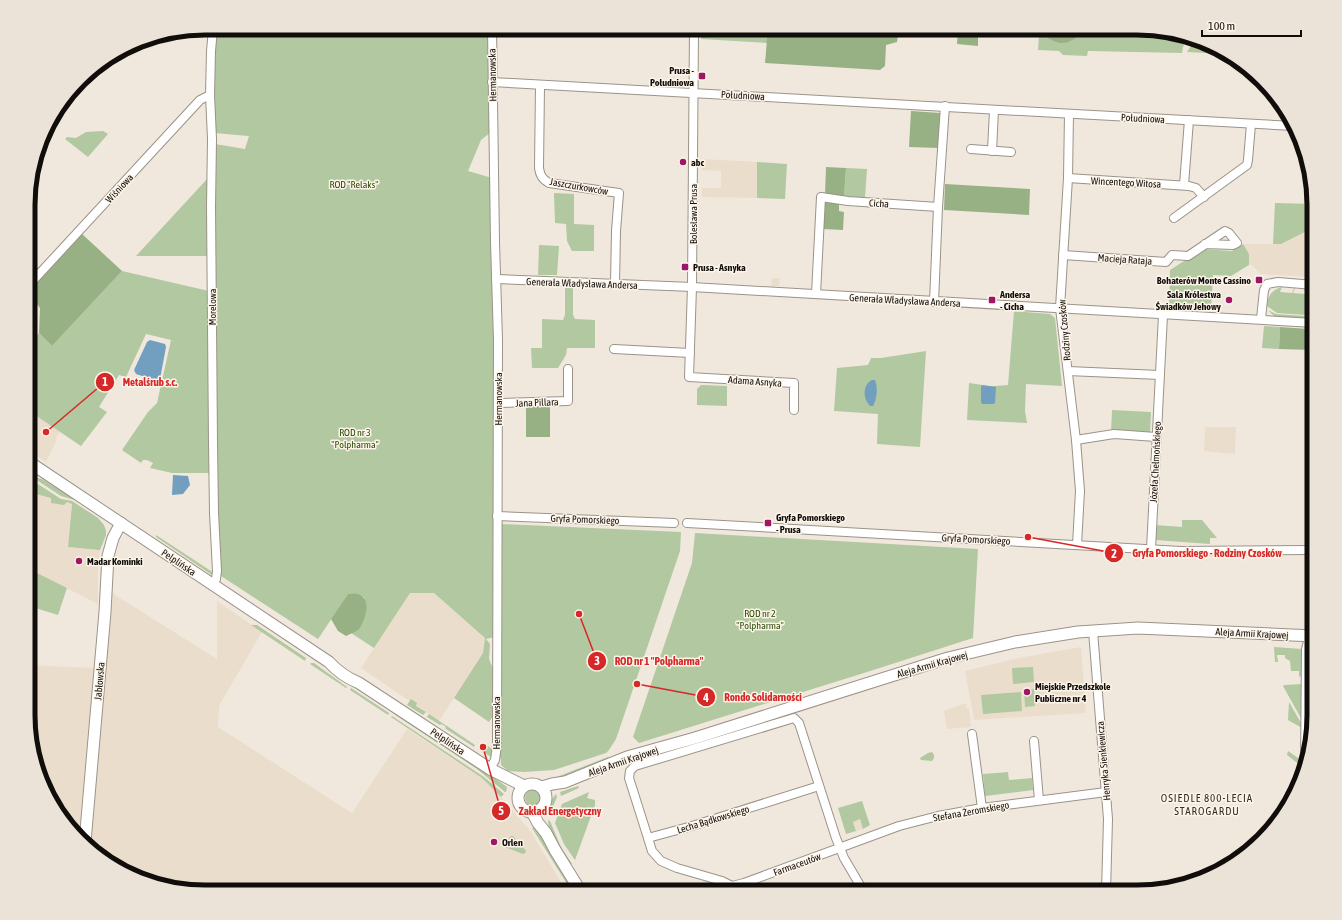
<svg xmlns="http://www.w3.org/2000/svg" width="1342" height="920" font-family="'Asap Condensed',sans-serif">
<rect width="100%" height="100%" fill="#f1e8dd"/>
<!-- built -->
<g fill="#ebddcc">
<polygon points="702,159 757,162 757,198 702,197 702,188 721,188 721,171 702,170"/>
<polygon points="1311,229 1314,229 1314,273 1309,277 1261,274 1249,263 1249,254 1243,244 1281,244"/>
<polygon points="772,278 780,278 779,286 771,286"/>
<polygon points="36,416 60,432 56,437 57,438 54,446 46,462 29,451 29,425"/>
<polygon points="1205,427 1236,427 1235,454 1204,451"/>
<polygon points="29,482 56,499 72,501 68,547 100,550 98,569 98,604 29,569"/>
<polygon points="112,593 217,659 217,601 262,632 219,706 218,727 352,813 407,729 482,778 504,800 531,832 567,892 194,892 148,883 97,856 90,847"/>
<polygon points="410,593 434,593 485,638 483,653 439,721 361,668"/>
<polygon points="1081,647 1086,713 974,720 965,671 1018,658"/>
<polygon points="29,665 94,668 79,835 52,804 29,738"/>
<polygon points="966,703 967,709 969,708 971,727 947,729 944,711"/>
<polygon points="860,819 863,829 856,831 853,822"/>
</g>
<!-- green -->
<g fill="#b1c8a0">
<path d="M208 28H472L473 30 489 31 491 132 481 140 468 171 492 178 495 637 486 639 490 644 489 659 493 669 495 694 494 715 489 722 454 698 483 653 485 638 434 593H410L374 648 351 633C366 625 368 612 364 597L348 594 318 639 221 576 217 524 215 144 245 149 249 136 214 133V32H208Z"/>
<polygon points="701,28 768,28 767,43 701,39"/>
<polygon points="1006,28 1043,28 1043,35 1082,34 1084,28 1148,28 1189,36 1183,47 1182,53 1088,51 1087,56 1063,55 1059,51 1038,50 1039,35 1010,33"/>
<polygon points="1200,41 1225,54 1187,52 1192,44"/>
<polygon points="103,131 108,134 88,157 65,139 67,137 76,138 86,132"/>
<polygon points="757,162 787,164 785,199 757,198"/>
<polygon points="846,168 867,169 865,198 844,197"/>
<polygon points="208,178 209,256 136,256"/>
<polygon points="554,193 574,194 574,224 594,225 594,251 572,251 567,241 566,224 555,223"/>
<polygon points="1275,203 1314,204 1314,229 1311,229 1281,244 1273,244"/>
<polygon points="1243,244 1249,254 1249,265 1231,276 1213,275 1211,310 1169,308 1170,270 1203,249 1232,251"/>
<polygon points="539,245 559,246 557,275 538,275"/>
<polygon points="122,271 209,291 210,473 172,473 150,468 153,463 147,460 143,460 141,463 122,450 148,412 157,403 171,340 146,334 126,377 119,375 99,407 107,412 81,446 29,411 29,344 39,333 52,346"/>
<path d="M1282 287 1280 292 1292 293 1294 288H1295L1293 293 1305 294 1307 288 1310 289 1309 312 1306 315 1277 313 1267 306C1267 296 1273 289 1282 287Z"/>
<polygon points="565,288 573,288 573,315 575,319 595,320 595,348 567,348 566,355 558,368 532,368 531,348 542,348 542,319 563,320 565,315"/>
<polygon points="1268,310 1276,314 1305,316 1309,319 1275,317"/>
<polygon points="1014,311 1050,314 1055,318 1062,386 1026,384 1025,411 1027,423 967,420 969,383 983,385 981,387 1008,385"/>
<polygon points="1264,326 1280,327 1279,349 1262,348"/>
<polygon points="926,351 920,447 877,444 878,414 834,411 837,368 868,365 871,358 881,358"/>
<polygon points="701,385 727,386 727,406 697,405 697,389"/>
<polygon points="1112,410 1151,412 1150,435 1111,433"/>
<polygon points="32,477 42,479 78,501 61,496"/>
<polygon points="30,479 61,499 72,501 98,518 104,525 106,531 106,535 100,550 68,547 72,504 67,502 64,505 51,503 51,498 29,492"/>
<polygon points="1182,520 1202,520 1217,538 1210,538 1210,544 1155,540 1155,525 1182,527"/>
<polygon points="500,524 681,532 680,551 616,739 609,750 606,753 554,770 524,772 508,771 501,765 501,759 499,758"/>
<polygon points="695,533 978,549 973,638 864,673 639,743 633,737 692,563"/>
<polygon points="156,535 214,573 212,575 156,537"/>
<polygon points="29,569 67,588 58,615 29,606"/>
<polygon points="251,625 257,625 306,658 305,661"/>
<polygon points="29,640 35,641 33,665 29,665"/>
<polygon points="1274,647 1302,649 1302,675 1299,677 1299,671 1291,671 1290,661 1285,658 1285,655 1277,655 1278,662 1275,662"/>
<polygon points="1311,650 1314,650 1314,726 1313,732 1309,728"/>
<polygon points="311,663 314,663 347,687 346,688 310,664"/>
<polygon points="1033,667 1034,682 1013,684 1012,668"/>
<polygon points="1302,684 1302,720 1283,686 1284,685"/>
<polygon points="351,688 389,713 388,715 350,690"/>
<polygon points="1034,689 1035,706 1025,707 1024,690"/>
<polygon points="1021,692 1022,711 983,714 981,695"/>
<polygon points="411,699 417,703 416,706 426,712 423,715 407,705"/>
<polygon points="1289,702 1301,723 1302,728 1288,720"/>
<polygon points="396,712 482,769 507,787 506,792 505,792 477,769 394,714"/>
<polygon points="429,714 475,745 474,747 446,729 445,726 441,724 440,725 427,717"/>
<polygon points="392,716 484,777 504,794 501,797 482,778 391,717"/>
<path d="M483 745C491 745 493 750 493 758L478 749Z"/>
<polygon points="1288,751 1301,760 1301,766 1287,755"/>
<polygon points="932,752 934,755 934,758 932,761 921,760 920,758 928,753"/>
<polygon points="608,757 609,758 555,780 554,778"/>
<polygon points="1297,767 1301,769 1301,778 1297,787"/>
<polygon points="1008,772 1009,780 1032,778 1033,790 985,796 983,774"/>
<polygon points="578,786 579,788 561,796 560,792"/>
<circle cx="533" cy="798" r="8"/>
<polygon points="589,792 587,798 595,800 595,805 575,860 564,844 555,823 562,804"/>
<polygon points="556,794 557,797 550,814 546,816 550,802"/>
<polygon points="862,801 870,825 863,829 860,819 853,822 856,831 846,834 838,808"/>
<polygon points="548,820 550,821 561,847 572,864 569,864 549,829"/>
<polygon points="536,826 576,892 572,892 532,828"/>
<polygon points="511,836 513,836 526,851 525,853 523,854 502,846"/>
<polygon points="852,883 857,892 834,892"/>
</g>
<!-- forest -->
<g fill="#97b185">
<polygon points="768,28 918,28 917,33 898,34 897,42 886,45 885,66 880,70 765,63"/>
<polygon points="943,28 978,28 978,46 957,44 958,29"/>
<path d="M1043 28H1084L1082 33C1066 46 1060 46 1043 35Z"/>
<polygon points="911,111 940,113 938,148 909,147"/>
<polygon points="826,167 846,168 844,197 825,195"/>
<polygon points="945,184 1030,189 1029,215 944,210"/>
<polygon points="824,200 839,201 839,211 844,212 843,230 823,229"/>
<polygon points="81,233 122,271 52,346 39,333 40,308 29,293 29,289"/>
<polygon points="1280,327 1309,329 1313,333 1311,350 1279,349"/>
<rect x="526" y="407" width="24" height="30"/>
<path d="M348 594C351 594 357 593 360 595 372 600 365 623 358 630 355 632 350 634 346 636L338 631 331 619Z"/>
</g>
<!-- water -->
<g fill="#729fc0">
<polygon points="150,340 165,344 166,347 160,379 158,381 136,374 134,370 147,342"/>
<path d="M872 380H875C878 388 877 399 873 406H870C863 399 862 385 872 380Z"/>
<polygon points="983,385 996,387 995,403 993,404 982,404 981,402 981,386"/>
<polygon points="173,475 188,476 190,485 183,494 172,495"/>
</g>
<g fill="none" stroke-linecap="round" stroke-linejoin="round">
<!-- street casing -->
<g stroke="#9b9388" stroke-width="10">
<g id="street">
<polyline points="694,28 692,287 689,377 794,383 794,410"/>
<polyline points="492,82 1293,126"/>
<path d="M540 85 539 168C540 175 542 179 549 183L619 193 616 231 615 284"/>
<polyline points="1069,114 1068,178 1060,308 1076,440 1080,491 1077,545"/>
<polyline points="971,149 1011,152"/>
<polyline points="992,151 994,110"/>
<polyline points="1068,178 1189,186 1196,188 1204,197"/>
<polyline points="1184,185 1189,120"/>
<polyline points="1174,218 1247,165 1248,160 1251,124"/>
<polyline points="1063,255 1166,262 1172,255 1188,256 1225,231 1229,233 1237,243 1233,245 1205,244"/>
<polyline points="496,279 692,287 1314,323"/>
<polyline points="29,285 200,100 210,95"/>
<polyline points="816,294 821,197 848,201 938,207"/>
<polyline points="934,302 938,207 945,106"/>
<polyline points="1261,319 1264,290 1267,284 1278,282 1314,285"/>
<polyline points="614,349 690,353"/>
<polyline points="1068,371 1160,375"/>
<polyline points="498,403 568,401 568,369"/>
<polyline points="1076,440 1114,434 1156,437"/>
<polyline points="1314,461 1314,507"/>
<polyline points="497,516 674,523"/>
<polyline points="687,523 1181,551 1314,550"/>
<polyline points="1151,549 1163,315"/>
<polyline points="213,585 216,579 217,571 214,513 213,442 211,207 212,139 210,95 211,51 213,29"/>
<polyline points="1093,631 1108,819 1106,892"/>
<polyline points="972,734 982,808"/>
<polyline points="1034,741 1039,800"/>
<polyline points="490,769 495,760 497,745 498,340 495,242 492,28"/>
<polyline points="1305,770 1306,649 1314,619"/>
<polyline points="648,838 629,778 630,771 635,766 794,718 799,723 836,838 844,858 864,892"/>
<polyline points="732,886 722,881 677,868 661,861 652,851 648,838 692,826 819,786"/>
<polyline points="729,892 732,886 744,883 899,826 938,816 982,808 1106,792"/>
</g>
</g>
<!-- secondary casing -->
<g stroke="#9b9388" stroke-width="13">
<g id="secondary">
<path d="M29 462 329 662C338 672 347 678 359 683L490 769 524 786"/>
<circle cx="532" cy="798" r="14"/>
<polyline points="542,787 552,784 565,782 627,757 695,738 948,658 1015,642 1078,632 1138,628 1314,636"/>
<polyline points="532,812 538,823 546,833 555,850 581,892"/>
<polyline points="85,842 105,612 108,556 113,538 121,523"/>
</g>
</g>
<!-- street -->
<use href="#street" stroke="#fff" stroke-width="8"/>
<!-- secondary -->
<use href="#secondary" stroke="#fff" stroke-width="11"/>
</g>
<!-- markers -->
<g fill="#9e1666" stroke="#fef5ea" stroke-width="1.5">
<rect x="698" y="72" width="8" height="8" rx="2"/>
<circle cx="683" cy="162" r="4"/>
<rect x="681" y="263" width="8" height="8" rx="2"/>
<rect x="1255" y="276" width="8" height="8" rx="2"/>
<rect x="988" y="296" width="8" height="8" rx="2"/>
<circle cx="1229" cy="300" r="4"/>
<rect x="764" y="519" width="8" height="8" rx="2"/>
<circle cx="79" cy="561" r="4"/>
<circle cx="1027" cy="692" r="4"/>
<circle cx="494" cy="842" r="4"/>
</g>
<g text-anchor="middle" stroke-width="3" stroke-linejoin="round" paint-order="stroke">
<!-- poi labels -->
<g font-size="10" font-weight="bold" fill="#100d0a" stroke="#fef5ea" text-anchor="start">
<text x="694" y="74" text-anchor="end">Prusa -<tspan x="694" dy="12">Południowa</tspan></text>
<text x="691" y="166">abc</text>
<text x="693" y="271">Prusa - Asnyka</text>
<text x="1251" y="284" text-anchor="end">Bohaterów Monte Cassino</text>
<text x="1000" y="298">Andersa<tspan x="1000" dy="12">- Cicha</tspan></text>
<text x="1221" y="298" text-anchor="end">Sala Królestwa<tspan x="1221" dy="12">Świadków Jehowy</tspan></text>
<text x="776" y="521">Gryfa Pomorskiego<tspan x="776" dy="12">- Prusa</tspan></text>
<text x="87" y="565">Madar Kominki</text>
<text x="1035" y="690">Miejskie Przedszkole<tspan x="1035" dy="12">Publiczne nr 4</tspan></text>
<text x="502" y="846">Orlen</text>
</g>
<!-- street labels -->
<g font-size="10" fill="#100d0a" stroke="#fef5ea">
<text transform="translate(492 75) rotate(-91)" y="4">Hermanowska</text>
<text transform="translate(743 95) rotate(3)" y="4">Południowa</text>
<text transform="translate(1143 118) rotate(3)" y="4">Południowa</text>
<text transform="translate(1126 182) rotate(3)" y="4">Wincentego Witosa</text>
<text transform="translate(579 186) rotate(10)" y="4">Jaszczurkowców</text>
<text transform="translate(119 188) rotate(-47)" y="4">Wiśniowa</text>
<text transform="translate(879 203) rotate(4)" y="4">Cicha</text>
<text transform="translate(693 214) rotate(-90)" y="4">Bolesława Prusa</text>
<text transform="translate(1125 259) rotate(4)" y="4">Macieja Rataja</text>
<text transform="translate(582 283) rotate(2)" y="4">Generała Władysława Andersa</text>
<text transform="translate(905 300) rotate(3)" y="4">Generała Władysława Andersa</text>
<text transform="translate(212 307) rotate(-90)" y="4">Morelowa</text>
<text transform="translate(1064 330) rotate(-95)" y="4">Rodziny Czosków</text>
<text transform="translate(755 381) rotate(4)" y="4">Adama Asnyka</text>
<text transform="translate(498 399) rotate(-90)" y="4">Hermanowska</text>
<text transform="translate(537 402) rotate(-2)" y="4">Jana Pillara</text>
<text transform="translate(1155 462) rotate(-87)" y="4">Józefa Chełmońskiego</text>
<text transform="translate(585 519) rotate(2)" y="4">Gryfa Pomorskiego</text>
<text transform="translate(976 539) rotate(3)" y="4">Gryfa Pomorskiego</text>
<text transform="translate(179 562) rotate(34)" y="4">Pelplińska</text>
<text transform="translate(1252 633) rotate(3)" y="4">Aleja Armii Krajowej</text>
<text transform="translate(932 664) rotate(-16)" y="4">Aleja Armii Krajowej</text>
<text transform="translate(99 681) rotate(-85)" y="4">Jabłowska</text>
<text transform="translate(496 723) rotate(-90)" y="4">Hermanowska</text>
<text transform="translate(448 741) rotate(34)" y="4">Pelplińska</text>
<text transform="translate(623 761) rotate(-19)" y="4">Aleja Armii Krajowej</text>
<text transform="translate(1103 761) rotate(-95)" y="4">Henryka Sienkiewicza</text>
<text transform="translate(971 811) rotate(-10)" y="4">Stefana Żeromskiego</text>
<text transform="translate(713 819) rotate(-17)" y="4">Lecha Bądkowskiego</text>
<text transform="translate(797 864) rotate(-20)" y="4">Farmaceutów</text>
</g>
<!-- park labels -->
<g font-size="10" fill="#294804" stroke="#fef5ea">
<text x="354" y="188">ROD "Relaks"</text>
<text x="355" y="436">ROD nr 3<tspan x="355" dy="12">"Polpharma"</tspan></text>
<text x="760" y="617">ROD nr 2<tspan x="760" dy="12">"Polpharma"</tspan></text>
</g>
<!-- neighbourhood labels -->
<g font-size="11" letter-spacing="1" fill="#342d25" stroke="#fef5ea">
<text x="1207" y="802">OSIEDLE 800-LECIA<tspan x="1207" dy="13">STAROGARDU</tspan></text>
</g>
</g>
<!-- crop -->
<path d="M0 0H1342V920H0ZM205 35H1137A170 170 0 0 1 1307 205V715A170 170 0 0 1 1137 885H205A170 170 0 0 1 35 715V205A170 170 0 0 1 205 35Z" fill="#ebe2d8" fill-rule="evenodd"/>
<path fill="none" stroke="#100d0a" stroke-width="5" d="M205 35H1137A170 170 0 0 1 1307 205V715A170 170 0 0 1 1137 885H205A170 170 0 0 1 35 715V205A170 170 0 0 1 205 35Z"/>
<!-- callouts -->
<path fill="none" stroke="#d62828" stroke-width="1.5" d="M46 432L105 382M1028 537L1114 553M579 614L597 661M637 684L706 697M483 747L501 811"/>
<g fill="#d62828" stroke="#fef5ea" stroke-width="1.5">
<circle cx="46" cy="432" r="4"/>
<circle cx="1028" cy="537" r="4"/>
<circle cx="579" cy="614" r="4"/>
<circle cx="637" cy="684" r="4"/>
<circle cx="483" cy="747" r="4"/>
<circle cx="105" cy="382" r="10"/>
<circle cx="1114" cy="553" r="10"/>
<circle cx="597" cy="661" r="10"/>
<circle cx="706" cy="697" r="10"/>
<circle cx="501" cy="811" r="10"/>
</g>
<g font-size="12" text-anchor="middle" font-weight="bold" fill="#fff">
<text x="105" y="386">1</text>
<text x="1114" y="558">2</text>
<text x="597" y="665">3</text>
<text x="706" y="702">4</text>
<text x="501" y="815">5</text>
</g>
<g font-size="11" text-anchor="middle" font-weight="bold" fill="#d62828" stroke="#fef5ea" stroke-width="3" stroke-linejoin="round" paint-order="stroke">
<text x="150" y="386">Metalśrub s.c.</text>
<text x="1207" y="557">Gryfa Pomorskiego - Rodziny Czosków</text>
<text x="659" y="665">ROD nr 1 "Polpharma"</text>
<text x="763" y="701">Rondo Solidarności</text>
<text x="560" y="815">Zakład Energetyczny</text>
</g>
<!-- scale -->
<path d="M1202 30v6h99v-6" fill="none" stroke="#100d0a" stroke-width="2"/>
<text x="1208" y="30" font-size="12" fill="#100d0a" stroke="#fef5ea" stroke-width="3" paint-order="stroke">100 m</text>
</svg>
